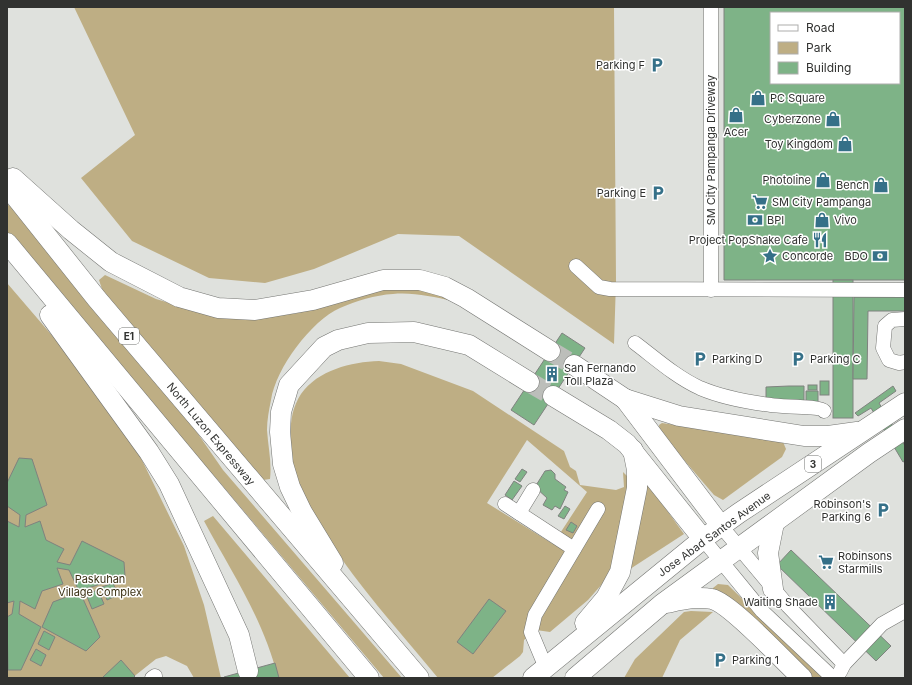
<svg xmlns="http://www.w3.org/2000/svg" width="912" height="685" font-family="Inter,sans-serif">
<rect width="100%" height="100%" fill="#dfe1dd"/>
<!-- green -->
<g fill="#beae84" fill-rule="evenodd">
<polygon points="74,7 614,7 616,281 614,344 459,236 398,234 314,269 265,283 209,278 132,241 81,178 135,135"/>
<polygon points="7,204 11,207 176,402 223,470 402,678 384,678 216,478 152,410 7,235"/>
<path d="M105 275 156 299 193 310 260 318 298 313 387 286 423 288 453 301C433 297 413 292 393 294 375 295 356 301 340 308 311 321 276 368 271 400 269 410 267 420 267 430 268 446 272 463 270 479L263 480 103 292 99 280Z"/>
<polygon points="7,283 85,374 140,456 184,546 204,605 221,678 194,678 187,666 166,656 156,659 132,678 7,678"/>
<path d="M379 361 401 364 473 391 564 451 570 467 576 471 580 485 616 490 624 487 623 472 631 480 614 564 603 583 588 600 550 632 536 630 524 640 523 652 520 656 492 678H438C392 622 341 568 308 504 303 495 297 486 294 477 292 471 292 464 292 459 290 436 288 414 301 394 318 370 351 362 379 361ZM527 440 587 492 553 544 487 503Z"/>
<polygon points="662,423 776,440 783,442 786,449 782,457 723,500 714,495 660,432 659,425"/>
<polygon points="645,480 684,534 627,571"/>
<path d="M213 516 350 678H278C264 620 232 573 204 521Z"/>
<polygon points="718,584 728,585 824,678 813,678 758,623 712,592 713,588"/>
<polygon points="691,611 713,612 680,640 662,678 624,678 635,659 684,612"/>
</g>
<!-- building -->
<g fill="#7eb387" stroke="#7f827f" fill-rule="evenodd">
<path d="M724 7H905V280H724ZM771 13H899V83H771Z"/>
<rect x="833" y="280" width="20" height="138"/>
<polygon points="854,297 905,297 905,311 868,311 867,379 853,379"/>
<polygon points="562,333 585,348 534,425 511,410"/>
<rect x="820" y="381" width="9" height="14"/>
<rect x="808" y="385" width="9" height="5"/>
<polygon points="789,386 804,386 804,402 766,400 766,387"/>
<polygon points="893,386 896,391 879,403 905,446 905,461 903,462 871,408 858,416 855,413"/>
<polygon points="806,391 818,391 818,402 806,403"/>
<polygon points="19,458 32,459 47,505 26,515 25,527 40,521 46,540 64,549 57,562 70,565 82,541 124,562 125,576 79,591 69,570 57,568 63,584 42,591 35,609 20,601 19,614 41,627 21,670 8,670 7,617 12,614 14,601 7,603 7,521 19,527 20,515 7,506 7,483"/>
<polygon points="522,469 527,472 520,482 515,479"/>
<polygon points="551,470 555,474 555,479 566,487 564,490 568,492 560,509 555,506 552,510 543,505 547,498 535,487 545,471"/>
<polygon points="514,481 522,486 512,500 505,495"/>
<polygon points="565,506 570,509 564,519 558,516"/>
<polygon points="571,522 577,526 573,533 566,530"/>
<polygon points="791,550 891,646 876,661 777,565"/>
<polygon points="113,583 118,595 107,600 102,587"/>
<polygon points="98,590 104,604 92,609 86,594"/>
<polygon points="80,592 100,637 86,651 42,627 53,602"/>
<polygon points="489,599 506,611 473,654 457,642"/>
<polygon points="44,631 55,637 49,650 38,644"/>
<polygon points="36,649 46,655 41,666 30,660"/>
<polygon points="121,660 135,676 133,678 104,678 103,677"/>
<polygon points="275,663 279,678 224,678 224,677"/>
</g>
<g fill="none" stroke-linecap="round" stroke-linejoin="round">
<!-- highway-tunnel -->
<g stroke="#bcbeba" stroke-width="20" stroke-dasharray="20 10" stroke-linecap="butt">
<polyline points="550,351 574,365"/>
<polyline points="529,382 553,396"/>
</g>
<!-- minor casing -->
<g stroke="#747572" stroke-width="15">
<g id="minor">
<polyline points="576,266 599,287 610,289 905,290"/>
<polyline points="711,290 711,7"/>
<polyline points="905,319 892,320 885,326 883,348 889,360 899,363 905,362"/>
<path d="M635 343C655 358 676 377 700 388 721 397 747 402 771 405 780 407 820 406 824 411"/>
<polyline points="505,504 574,549"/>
<polyline points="519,513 533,490"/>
<polyline points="721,526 788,606 844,664"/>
<polyline points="703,539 762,611 833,678"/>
<polyline points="546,668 531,632 535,615 598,509"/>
<polyline points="840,672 844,664 882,624 905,611"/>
<polyline points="152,678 155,676"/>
</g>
</g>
<!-- highway casing -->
<g stroke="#747572" stroke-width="21">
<g id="highway">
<polyline points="13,178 71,230 111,262 179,297 218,308 255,310 313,300 383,280 420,280 445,287 466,298 550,351"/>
<polyline points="7,186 97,299 419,678"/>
<polyline points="7,243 369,678"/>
<polyline points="50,315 149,452 169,484 239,635 248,671"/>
<polyline points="574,365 625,399 679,416 804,436 828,436 857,432"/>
<polyline points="553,396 609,430 627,444 703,539"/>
<polyline points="625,399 721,526"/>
<polyline points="333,563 302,512 290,487 283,464 280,432 281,412 289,385 324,347 338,340 368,333 414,332 469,345 529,382"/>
<polyline points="773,589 768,553 774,523"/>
<path d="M666 603C681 600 696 596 712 599 730 603 785 662 802 678"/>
<polyline points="585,623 606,598 620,572 637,488 637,470 633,450"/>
<polyline points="533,678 703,539 739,513 905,403"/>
<polyline points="575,678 662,604 869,453 905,429"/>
</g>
</g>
<!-- minor -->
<use href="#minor" stroke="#fff" stroke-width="14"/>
<!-- highway -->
<use href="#highway" stroke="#fff" stroke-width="20"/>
</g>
<!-- icons -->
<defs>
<g id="parking-bare" transform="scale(1.2)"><path d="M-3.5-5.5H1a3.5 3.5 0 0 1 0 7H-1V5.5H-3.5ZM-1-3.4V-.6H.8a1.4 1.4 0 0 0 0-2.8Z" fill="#357088" stroke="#fff" stroke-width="2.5" paint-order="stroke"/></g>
<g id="shop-bare" transform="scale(1.2)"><path d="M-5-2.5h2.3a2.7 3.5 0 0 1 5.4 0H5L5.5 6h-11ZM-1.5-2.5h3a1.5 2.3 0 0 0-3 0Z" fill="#357088" stroke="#fff" stroke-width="2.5" paint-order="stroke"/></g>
<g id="supermarket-bare" transform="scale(1.2)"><path d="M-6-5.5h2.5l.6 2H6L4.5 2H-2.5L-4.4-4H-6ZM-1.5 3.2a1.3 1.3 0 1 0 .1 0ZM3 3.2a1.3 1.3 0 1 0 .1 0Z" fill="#357088" stroke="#fff" stroke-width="2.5" paint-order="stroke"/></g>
<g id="bank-bare" transform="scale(1.2)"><path d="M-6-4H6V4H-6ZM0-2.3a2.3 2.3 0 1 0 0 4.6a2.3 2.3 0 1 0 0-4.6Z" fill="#357088" stroke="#fff" stroke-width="2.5" paint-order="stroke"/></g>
<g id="restaurant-bare" transform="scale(1.2)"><path d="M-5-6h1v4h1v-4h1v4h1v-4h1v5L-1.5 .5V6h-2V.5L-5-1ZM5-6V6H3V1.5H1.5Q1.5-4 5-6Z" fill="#357088" stroke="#fff" stroke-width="2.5" paint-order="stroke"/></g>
<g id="sight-bare" transform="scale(1.2)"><path d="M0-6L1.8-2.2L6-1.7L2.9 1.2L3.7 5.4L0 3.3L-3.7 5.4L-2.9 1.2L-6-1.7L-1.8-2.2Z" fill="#357088" stroke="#fff" stroke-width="2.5" paint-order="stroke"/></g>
<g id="building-bare" transform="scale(1.2)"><path d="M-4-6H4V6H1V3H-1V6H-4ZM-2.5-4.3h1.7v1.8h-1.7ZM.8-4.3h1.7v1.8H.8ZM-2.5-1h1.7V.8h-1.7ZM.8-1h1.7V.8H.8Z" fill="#357088" stroke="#fff" stroke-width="2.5" paint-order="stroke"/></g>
</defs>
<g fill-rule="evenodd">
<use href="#parking-bare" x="657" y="65"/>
<use href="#shop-bare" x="758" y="98"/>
<use href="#shop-bare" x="736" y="115"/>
<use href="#shop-bare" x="833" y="119"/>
<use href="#shop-bare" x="845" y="144"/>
<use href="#shop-bare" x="823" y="180"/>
<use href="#shop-bare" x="881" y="185"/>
<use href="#parking-bare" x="658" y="193"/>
<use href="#supermarket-bare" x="760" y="202"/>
<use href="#bank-bare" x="755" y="220"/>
<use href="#shop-bare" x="822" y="220"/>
<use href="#restaurant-bare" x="820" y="240"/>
<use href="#sight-bare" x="770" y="256"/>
<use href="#bank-bare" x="880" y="256"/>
<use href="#parking-bare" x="700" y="359"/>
<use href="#parking-bare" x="798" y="359"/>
<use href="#building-bare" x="552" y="374"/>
<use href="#parking-bare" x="883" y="510"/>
<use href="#supermarket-bare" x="826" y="562"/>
<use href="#building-bare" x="830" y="602"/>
<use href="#parking-bare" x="720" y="660"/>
</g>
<g text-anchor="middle" stroke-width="3" stroke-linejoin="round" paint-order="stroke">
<!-- shield labels -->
<g fill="#fff" stroke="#6f706e" stroke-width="1">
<rect x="119" y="328" width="20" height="16" rx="3"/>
<rect x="805" y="456" width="16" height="16" rx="3"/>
</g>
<g font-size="10" font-weight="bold" fill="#313230">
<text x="129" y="340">E1</text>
<text x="813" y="468">3</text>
</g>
<!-- poi labels -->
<g font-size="11" fill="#313230" stroke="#fff" text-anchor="end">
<text x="645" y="69">Parking F</text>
<text x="770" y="102" text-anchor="start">PC Square</text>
<text x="821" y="123">Cyberzone</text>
<text x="736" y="136" text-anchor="middle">Acer</text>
<text x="833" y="148">Toy Kingdom</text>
<text x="811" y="184">Photoline</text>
<text x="869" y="189">Bench</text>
<text x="646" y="197">Parking E</text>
<text x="772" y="206" text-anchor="start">SM City Pampanga</text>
<text x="767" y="224" text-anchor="start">BPI</text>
<text x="834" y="224" text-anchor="start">Vivo</text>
<text x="808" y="244">Project PopShake Cafe</text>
<text x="782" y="260" text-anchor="start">Concorde</text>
<text x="868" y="260">BDO</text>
<text x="712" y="363" text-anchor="start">Parking D</text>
<text x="810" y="363" text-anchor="start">Parking C</text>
<text x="564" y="372" text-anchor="start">San Fernando<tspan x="564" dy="13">Toll Plaza</tspan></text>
<text x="871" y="508">Robinson's<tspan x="871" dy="13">Parking 6</tspan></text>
<text x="838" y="560" text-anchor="start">Robinsons<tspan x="838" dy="13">Starmills</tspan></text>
<text x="818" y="606">Waiting Shade</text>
<text x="732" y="664" text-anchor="start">Parking 1</text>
</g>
<!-- street labels -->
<g font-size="11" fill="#313230" stroke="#fff">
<text transform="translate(711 150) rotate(-90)" y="4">SM City Pampanga Driveway</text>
<text transform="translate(211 434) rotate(50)" y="4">North Luzon Expressway</text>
<text transform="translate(714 534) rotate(-36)" y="4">Jose Abad Santos Avenue</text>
</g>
<!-- park labels -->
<g font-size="11" fill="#3b3114" stroke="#fff">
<text x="100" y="583">Paskuhan<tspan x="100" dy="13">Village Complex</tspan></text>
</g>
</g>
<!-- border -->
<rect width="912" height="685" fill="none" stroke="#313230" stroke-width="16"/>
<!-- legend -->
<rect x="770" y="12" width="130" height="72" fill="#ffffff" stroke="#adadac"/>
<rect x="778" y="25" width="20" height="6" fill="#ffffff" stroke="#adadac"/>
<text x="806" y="32" font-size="12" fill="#313230">Road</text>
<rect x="778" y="42" width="20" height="12" fill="#beae84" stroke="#adadac"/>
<text x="806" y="52" font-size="12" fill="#313230">Park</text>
<rect x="778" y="62" width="20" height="12" fill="#7eb387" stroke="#adadac"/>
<text x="806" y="72" font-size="12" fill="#313230">Building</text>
</svg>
